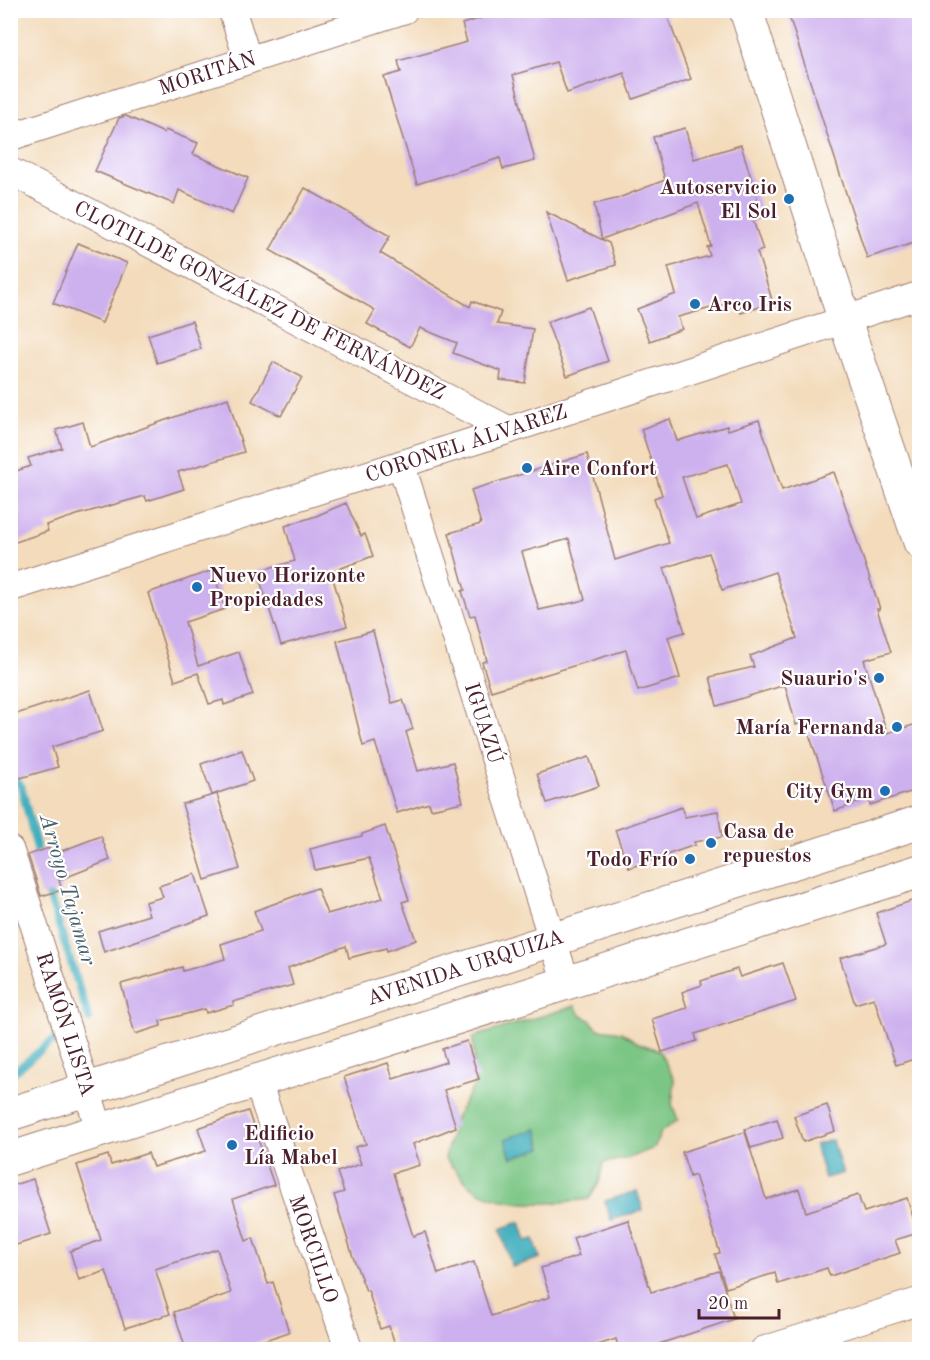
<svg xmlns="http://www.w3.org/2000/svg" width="930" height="1360" font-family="'Old Standard TT',serif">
<rect width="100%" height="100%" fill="#fff"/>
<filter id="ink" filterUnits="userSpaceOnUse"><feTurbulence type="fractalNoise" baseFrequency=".0167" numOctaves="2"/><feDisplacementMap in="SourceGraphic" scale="12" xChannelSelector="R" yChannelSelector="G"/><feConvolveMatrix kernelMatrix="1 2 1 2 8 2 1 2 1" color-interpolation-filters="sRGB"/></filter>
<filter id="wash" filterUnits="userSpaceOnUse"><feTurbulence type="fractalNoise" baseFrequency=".008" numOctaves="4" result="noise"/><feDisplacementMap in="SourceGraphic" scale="24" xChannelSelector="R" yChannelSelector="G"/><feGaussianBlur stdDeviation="1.35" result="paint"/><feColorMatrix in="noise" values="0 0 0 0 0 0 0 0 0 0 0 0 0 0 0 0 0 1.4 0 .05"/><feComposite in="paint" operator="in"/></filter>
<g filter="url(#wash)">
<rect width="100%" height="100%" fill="#f3dbbb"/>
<!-- green -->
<path fill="#7bc685" stroke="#627258" stroke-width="1.5" d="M575 1006 580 1015 589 1019 598 1029 621 1032 638 1043 659 1050 675 1081 672 1104 678 1120 661 1132 654 1148 629 1158 603 1163 599 1183 589 1199C553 1204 497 1210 467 1183 459 1175 452 1166 445 1158L455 1118 475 1084 473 1037Z"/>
<!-- water -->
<g fill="#40aebd" stroke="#456674" stroke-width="1.5">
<polygon points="537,1129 542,1148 511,1158 505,1139"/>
<polygon points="832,1140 843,1173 825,1178 815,1145"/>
<polygon points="637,1191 643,1210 611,1220 605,1201"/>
<polygon points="520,1222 526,1241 534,1239 540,1258 512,1267 500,1229"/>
</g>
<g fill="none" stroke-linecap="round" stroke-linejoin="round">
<!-- stream -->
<g stroke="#40aebd" stroke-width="8">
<polyline points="10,773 21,786 40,861"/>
<polyline points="46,885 89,1019"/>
<polyline points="10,1075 56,1038"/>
</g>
</g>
<g id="blocks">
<!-- building -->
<g fill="#cdb0ee" fill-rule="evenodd">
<polygon points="507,10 665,10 691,79 633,99 624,73 567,93 556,62 513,75 535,161 503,169 500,158 417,184 384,77 401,72 398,61 467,42 462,24"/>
<polygon points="787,10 920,10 920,241 867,258"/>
<polygon points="126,116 164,133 165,130 198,143 193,154 248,178 232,214 179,190 174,204 95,171 119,118"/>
<polygon points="685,128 694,159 741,145 763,217 753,220 763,250 757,252 773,303 741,313 737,301 678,317 682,329 650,341 637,309 676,294 668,267 710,256 707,247 711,246 698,203 602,239 594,204 616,199 665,180 653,137"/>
<polygon points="305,188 390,236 380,253 470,307 472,301 501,312 497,324 533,329 525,383 500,380 501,371 453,353 457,343 420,328 410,347 367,324 375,310 270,250"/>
<polygon points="546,212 609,243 616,265 568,280"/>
<polygon points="78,243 127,263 102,323 53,303"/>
<polygon points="589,307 608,361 567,376 547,322"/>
<polygon points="192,321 201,349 157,363 148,335"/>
<polygon points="273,362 302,377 281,416 252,401"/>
<polygon points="228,398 244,452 178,472 184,489 147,501 145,496 80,514 46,525 48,531 10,544 10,473 31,466 28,458 62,448 56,430 83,422 90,447"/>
<path d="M670 419 677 441 727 426 728 430 759 420 782 490 834 472 880 609H877L891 652 864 660 887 733 920 723V789L870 805 868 799 835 811 805 722 796 725 785 685 717 706 710 677 754 667 750 656 797 638 775 572 722 590 709 553 664 568 685 632 668 637 680 678 638 691 626 650 491 691 482 662 487 661 475 615 470 616 462 591 465 590 449 533 481 524 471 490 587 454 615 560 669 543 654 498 662 495 641 429ZM728 464 741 504 696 519 682 477ZM569 539 585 600 539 610 522 552Z"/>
<polygon points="346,503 361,536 365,534 373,556 331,572 347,626 281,645 257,571 295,561 285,526 316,516"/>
<polygon points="213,570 225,609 185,622 198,666 239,652 253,695 224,705 223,700 209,704 198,673 175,681 148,593"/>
<polygon points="373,631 392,703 403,700 413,729 406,732 418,771 453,762 463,802 431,809 429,803 397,813 375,742 363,746 337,641"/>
<polygon points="90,690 103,731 52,747 58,767 10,781 10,716"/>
<polygon points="242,750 253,781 212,795 201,764"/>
<polygon points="589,757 599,786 547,803 537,774"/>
<polygon points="217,794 240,869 205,880 182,804"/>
<polygon points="682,807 685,817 718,811 722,837 694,842 695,845 629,868 615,830"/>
<polygon points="385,826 409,900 402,902 416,940 387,951 386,948 349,958 346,946 288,968 293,985 233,1002 234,1005 206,1013 205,1009 160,1021 161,1026 135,1034 121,984 182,967 183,971 225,959 221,944 261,931 254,911 317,888 327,914 383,898 369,858 315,870 310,849 362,836 362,834"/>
<polygon points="101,836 110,860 59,880 62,890 41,896 28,855 49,848 51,855"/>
<polygon points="195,874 209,916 104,952 98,931 149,915 145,902 163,897 159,886"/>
<polygon points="920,898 920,1057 896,1065 874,998 855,1004 840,958 886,944 876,913"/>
<polygon points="783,963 796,1001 695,1034 697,1041 662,1052 652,1019 687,1008 682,992 702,985 701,981 737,969 740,977"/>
<polygon points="467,1041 479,1079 444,1090 456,1127 413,1144 420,1165 393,1173 413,1236 425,1232 438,1274 474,1262 491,1316 550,1297 541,1268 579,1256 573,1238 628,1220 651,1292 719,1271 734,1319 656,1345 658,1350 619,1350 616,1339 583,1350 397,1350 389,1326 380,1329 368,1290 366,1291 353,1257 334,1195 344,1192 337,1172 361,1164 355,1147 366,1144 344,1077 388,1063 393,1079 446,1062 442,1049"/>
<polygon points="827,1105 835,1131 803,1142 794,1116"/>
<polygon points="248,1111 274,1185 233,1199 246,1241 253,1238 268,1284 273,1282 289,1332 234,1350 186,1350 174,1312 231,1293 217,1249 155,1269 170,1314 125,1328 106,1271 79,1280 70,1251 101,1240 77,1165 108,1155 111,1165 148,1153 153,1167 206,1151 198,1128"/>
<polygon points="777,1119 783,1138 751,1148 745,1129"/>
<polygon points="745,1132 766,1199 799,1189 806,1212 858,1195 864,1212 907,1198 918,1233 895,1240 900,1253 830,1276 827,1268 778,1284 775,1273 726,1288 715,1254 720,1253 695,1175 690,1177 682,1152"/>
<polygon points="33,1179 51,1234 10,1247 10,1186"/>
</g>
</g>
</g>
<g filter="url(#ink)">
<use href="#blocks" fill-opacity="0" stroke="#9e7d73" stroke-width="1.5"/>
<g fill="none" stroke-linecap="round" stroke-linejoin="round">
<!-- minor casing -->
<g stroke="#9e7d73" stroke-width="29">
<g id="minor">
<polyline points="232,10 248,60"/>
<polyline points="10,137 404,10"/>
<polyline points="10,171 509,430"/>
<polyline points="401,464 566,982"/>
<polyline points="10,588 509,430 920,295"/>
<polyline points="10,850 100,1131"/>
<polyline points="257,1080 349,1350"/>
<polyline points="764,1350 920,1301"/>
</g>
</g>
<!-- major casing -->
<g stroke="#9e7d73" stroke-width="35">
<g id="major">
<polyline points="746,10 845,321 920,542"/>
<polyline points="10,1114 920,822"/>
<polyline points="10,1159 920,871"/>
</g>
</g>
<!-- minor -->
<use href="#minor" stroke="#fff" stroke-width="27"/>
<!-- major -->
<use href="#major" stroke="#fff" stroke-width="33"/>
</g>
</g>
<!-- markers -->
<g fill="#1f6fb2" stroke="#fff" stroke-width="2">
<circle cx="789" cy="199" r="6"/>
<circle cx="695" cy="304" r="6"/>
<circle cx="527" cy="468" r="6"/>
<circle cx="197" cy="587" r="6"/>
<circle cx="879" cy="678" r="6"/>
<circle cx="897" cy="727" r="6"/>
<circle cx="885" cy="791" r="6"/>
<circle cx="711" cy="843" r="6"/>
<circle cx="690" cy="859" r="6"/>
<circle cx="232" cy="1145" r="6"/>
</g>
<g text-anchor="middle" stroke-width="4.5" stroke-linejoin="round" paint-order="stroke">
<!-- street labels -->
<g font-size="21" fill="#4a1f2b" stroke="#fff">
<text transform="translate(207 73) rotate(-18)" y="7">MORITÁN</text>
<text transform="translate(260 300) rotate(27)" y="7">CLOTILDE GONZÁLEZ DE FERNÁNDEZ</text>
<text transform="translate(466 443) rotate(-18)" y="7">CORONEL ÁLVAREZ</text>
<text transform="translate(484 723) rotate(72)" y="7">IGUAZÚ</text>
<text transform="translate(465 967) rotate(-18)" y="7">AVENIDA URQUIZA</text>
<text transform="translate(66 1024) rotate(72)" y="7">RAMÓN LISTA</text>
<text transform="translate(314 1249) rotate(71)" y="7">MORCILLO</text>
</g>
<!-- poi labels -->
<g font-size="21" font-weight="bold" fill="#4a1f2b" stroke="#fff" text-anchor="end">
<text x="777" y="194">Autoservicio<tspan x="777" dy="24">El Sol</tspan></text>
<text x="707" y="311" text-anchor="start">Arco Iris</text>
<text x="539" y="475" text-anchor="start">Aire Confort</text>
<text x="209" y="582" text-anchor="start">Nuevo Horizonte<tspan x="209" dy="24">Propiedades</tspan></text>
<text x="867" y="685">Suaurio's</text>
<text x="885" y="734">María Fernanda</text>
<text x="873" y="798">City Gym</text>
<text x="723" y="838" text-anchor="start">Casa de<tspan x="723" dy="24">repuestos</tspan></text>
<text x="678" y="866">Todo Frío</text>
<text x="244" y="1140" text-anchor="start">Edificio<tspan x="244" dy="24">Lía Mabel</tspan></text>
</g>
<!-- water labels -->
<g font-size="22" font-style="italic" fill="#465f6d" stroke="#fff">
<text transform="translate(69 889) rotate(74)" y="8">Arroyo Tajamar</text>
</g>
</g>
<!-- margin -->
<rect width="930" height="1360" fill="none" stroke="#fff" stroke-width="36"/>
<!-- scale -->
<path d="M699 1309v9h80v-9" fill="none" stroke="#4a1f2b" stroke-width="3"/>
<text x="708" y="1309" font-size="18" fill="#4a1f2b" stroke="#ffffff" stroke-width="4.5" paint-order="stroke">20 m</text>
</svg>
